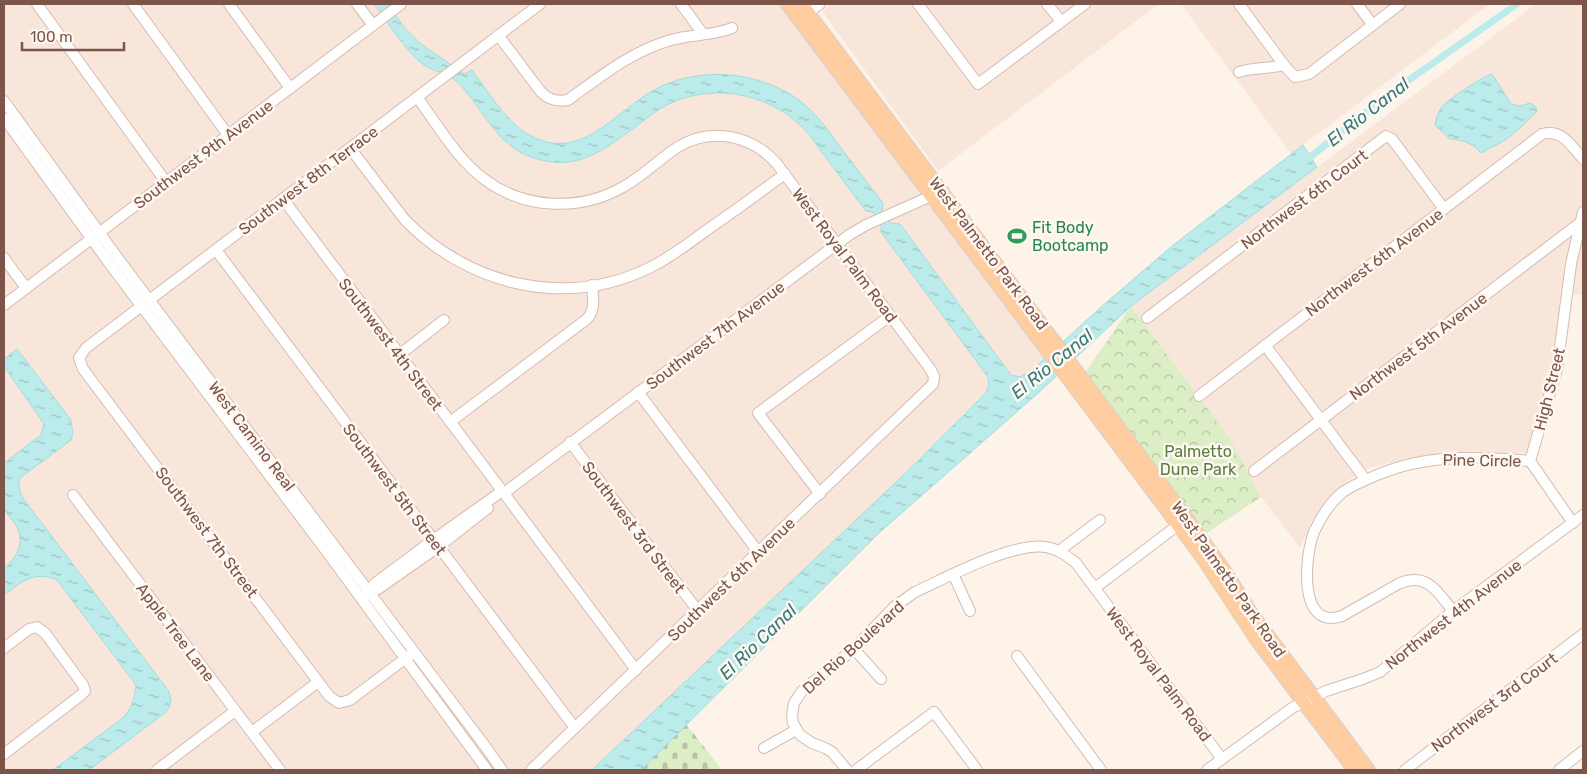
<svg xmlns="http://www.w3.org/2000/svg" width="1587" height="774" font-family="Rubik,sans-serif">
<defs>
<pattern id="cemetery-stones" width="16" height="16" patternUnits="userSpaceOnUse" patternTransform="scale(1.25)"><rect width="16" height="16" fill="#dceec5"/><path d="M2 7V4a2 2 0 0 1 4 0v3zM10 15v-3a2 2 0 0 1 4 0v3z" fill="#b7c3a2"/></pattern>
<pattern id="park-crowns" width="20" height="18" patternUnits="userSpaceOnUse" patternTransform="scale(1.25)"><rect width="20" height="18" fill="#dceec5"/><path d="M2 6a3 3 0 1 1 6 0M12 15a3 3 0 1 1 6 0" fill="none" stroke="#b7c3a2"/></pattern>
<pattern id="water-ripples" width="26" height="14" patternUnits="userSpaceOnUse" patternTransform="scale(1.25)"><rect width="26" height="14" fill="#bbebea"/><path d="M2 4q2-2 4 0t4 0M15 11q2-2 4 0t4 0" fill="none" stroke="#9dc1c0"/></pattern>
</defs>
<rect width="100%" height="100%" fill="#fef3e9"/>
<!-- residential -->
<g fill="#f9e6da">
<polygon points="4,4 780,4 1047,357 1031,371 1020,377 1011,375 994,353 979,364 988,377 989,386 985,394 913,466 592,770 4,770"/>
<polygon points="832,4 1159,4 938,171 822,11"/>
<polygon points="1181,4 1490,4 1291,154"/>
<polygon points="1536,4 1583,4 1583,295 1566,294 1559,353 1531,454 1472,451 1440,454 1402,460 1370,468 1347,481 1330,497 1313,519 1300,548 1261,497 1231,440 1131,306"/>
</g>
<!-- cemetery -->
<polygon fill="url(#cemetery-stones)" points="686,724 722,770 641,770"/>
<!-- park -->
<polygon fill="url(#park-crowns)" points="1131,306 1231,440 1261,497 1204,535 1085,373"/>
<!-- water -->
<g fill="url(#water-ripples)" stroke="#a0dddd">
<path d="M374 4H387L404 27 421 44 464 74 472 70C486 89 506 121 526 133 582 168 617 106 662 86 704 67 755 72 793 96 815 110 829 132 844 152 857 169 870 186 883 203L882 211 890 223 900 224 1011 375 1020 377 1031 371 1100 308 1172 246 1303 145 1317 167 1131 306 1036 395 880 532 641 770H592L913 466 985 394 989 386 988 377 881 232V225L873 212 866 211C853 194 840 176 827 159 820 150 814 140 807 132 774 95 717 82 671 103 657 109 646 119 634 128 609 146 584 166 552 162 510 157 495 131 472 99 467 93 463 87 457 82 448 73 434 72 424 65 406 52 388 22 374 4Z"/>
<path d="M1492 74 1511 104 1520 106 1530 103 1536 107 1537 111 1519 129 1507 139 1481 153C1473 143 1463 140 1450 139L1435 125C1436 119 1438 112 1442 107 1448 99 1482 77 1492 74Z"/>
<path d="M17 349 71 420 73 434 71 440 20 478C18 485 19 490 22 497L168 690C172 698 172 704 166 712L89 770H53L124 717C132 707 135 698 136 685L57 580C35 570 21 582 4 595V568C18 557 26 540 15 524 12 519 5 513 4 507 2 500 4 473 4 463L41 435 44 424 4 366V359Z"/>
</g>
<g fill="none" stroke-linecap="round" stroke-linejoin="round">
<!-- canal -->
<polyline stroke="#bbebea" stroke-width="7" points="1304,162 1389,94 1517,4"/>
<!-- minor casing -->
<g stroke="#d5bbb0" stroke-width="12">
<g id="minor">
<polyline points="37,4 166,182"/>
<polyline points="133,4 228,135"/>
<polyline points="229,4 290,88"/>
<polyline points="357,4 373,25"/>
<polyline points="681,4 703,34"/>
<polyline points="918,4 978,84 1085,4"/>
<polyline points="1047,4 1061,21"/>
<polyline points="1239,4 1284,65"/>
<polyline points="1357,4 1373,25"/>
<polyline points="802,17 820,4"/>
<path d="M498 35 541 92C549 100 557 102 568 100 601 76 632 51 671 40 691 34 713 36 732 28"/>
<path d="M1239 72C1254 67 1269 69 1284 65L1295 77 1309 74 1400 4"/>
<path d="M417 97C437 124 457 159 484 179 524 209 579 212 623 187 643 176 659 159 678 147 712 126 753 136 777 164L931 370 934 377 933 384 531 770"/>
<polyline points="4,101 120,261 485,746 502,770"/>
<polyline points="4,118 112,267 327,552 487,770"/>
<path d="M350 148 405 220C469 286 567 309 651 267 673 256 692 241 711 227 736 210 760 192 785 174"/>
<polyline points="283,199 500,488"/>
<polyline points="216,250 575,728"/>
<polyline points="4,258 26,288"/>
<polyline points="4,305 401,4"/>
<polyline points="1147,318 1386,136 1392,139 1444,209"/>
<polyline points="1265,345 1365,479"/>
<polyline points="399,355 444,320"/>
<polyline points="638,392 759,553"/>
<path d="M1199 396 1542 134C1563 129 1570 145 1583 159"/>
<path d="M450 422 587 319C596 309 593 298 592 285"/>
<polyline points="570,442 698,611"/>
<polyline points="1254,471 1581,222"/>
<polyline points="508,490 849,235 866,225 931,196"/>
<polyline points="820,494 758,413 890,316"/>
<polyline points="73,495 280,770"/>
<polyline points="506,496 636,670"/>
<polyline points="1573,523 1530,461 1557,369 1571,264 1583,212"/>
<polyline points="1059,551 1100,520"/>
<polyline points="953,574 970,611"/>
<polyline points="1095,588 1182,522"/>
<polyline points="371,591 378,589 438,547 488,508"/>
<polyline points="364,596 371,591 374,584 433,540 498,494"/>
<path d="M1453 611C1438 593 1428 572 1400 583L1342 616C1297 631 1305 555 1314 532 1321 517 1330 502 1343 492 1353 485 1365 480 1377 475 1427 454 1477 456 1530 461"/>
<polyline points="4,648 29,629 37,627 45,633 83,685 85,691 81,695 4,754"/>
<polyline points="854,649 881,679"/>
<polyline points="414,652 350,700 339,703 329,696 83,369 79,358 86,348 540,4"/>
<polyline points="1017,656 1101,770"/>
<polyline points="252,732 318,682"/>
<polyline points="764,748 796,730"/>
<polyline points="157,770 235,711"/>
<path d="M847 770 832 752 825 748 812 743 800 735 793 723 792 716 794 703 802 691 854 649 894 607 915 592C946 578 1012 542 1046 547 1058 549 1067 556 1076 563L1222 759"/>
<polyline points="856,770 934,712 977,770"/>
<polyline points="1207,770 1292,708 1326,691 1363,679 1380,672 1453,611 1583,515"/>
<polyline points="1405,770 1583,634"/>
<polyline points="1559,770 1583,751"/>
</g>
</g>
<!-- major casing -->
<g stroke="#dacfcc" stroke-width="14">
<g id="major">
<polyline points="787,4 1200,555 1257,641 1354,770"/>
<polyline points="802,4 1187,518 1224,569 1251,612 1369,770"/>
</g>
</g>
<!-- minor -->
<use href="#minor" stroke="#fff" stroke-width="10"/>
<!-- major -->
<use href="#major" stroke="#ffcda0" stroke-width="12"/>
</g>
<!-- icons -->
<defs>
<g id="stadium-bare" transform="scale(1.5)"><path d="M0-5a6.5 5 0 1 0 0 10a6.5 5 0 1 0 0-10ZM-3.5-1.8h7v3.6h-7Z" fill="#2e9e5b" stroke="#fff8f2" stroke-width="2.5" paint-order="stroke"/></g>
</defs>
<g fill-rule="evenodd">
<use href="#stadium-bare" x="1017" y="236"/>
</g>
<g text-anchor="middle" stroke-width="5" stroke-linejoin="round" paint-order="stroke">
<!-- street labels -->
<g font-size="16" fill="#7c5449" stroke="#fff8f2">
<text transform="translate(203 154) rotate(-37)" y="6">Southwest 9th Avenue</text>
<text transform="translate(308 180) rotate(-37)" y="6">Southwest 8th Terrace</text>
<text transform="translate(1304 199) rotate(-37)" y="6">Northwest 6th Court</text>
<text transform="translate(989 253) rotate(53)" y="6">West Palmetto Park Road</text>
<text transform="translate(845 255) rotate(53)" y="6">West Royal Palm Road</text>
<text transform="translate(1374 262) rotate(-37)" y="6">Northwest 6th Avenue</text>
<text transform="translate(715 335) rotate(-37)" y="6">Southwest 7th Avenue</text>
<text transform="translate(391 344) rotate(53)" y="6">Southwest 4th Street</text>
<text transform="translate(1418 346) rotate(-37)" y="6">Northwest 5th Avenue</text>
<text transform="translate(1549 389) rotate(-76)" y="6">High Street</text>
<text transform="translate(252 436) rotate(53)" y="6">West Camino Real</text>
<text transform="translate(1482 460) rotate(1)" y="6">Pine Circle</text>
<text transform="translate(395 489) rotate(53)" y="6">Southwest 5th Street</text>
<text transform="translate(634 527) rotate(53)" y="6">Southwest 3rd Street</text>
<text transform="translate(207 532) rotate(53)" y="6">Southwest 7th Street</text>
<text transform="translate(731 579) rotate(-44)" y="6">Southwest 6th Avenue</text>
<text transform="translate(1229 579) rotate(55)" y="6">West Palmetto Park Road</text>
<text transform="translate(1453 614) rotate(-38)" y="6">Northwest 4th Avenue</text>
<text transform="translate(176 632) rotate(53)" y="6">Apple Tree Lane</text>
<text transform="translate(853 647) rotate(-42)" y="6">Del Rio Boulevard</text>
<text transform="translate(1159 674) rotate(53)" y="6">West Royal Palm Road</text>
<text transform="translate(1494 702) rotate(-37)" y="6">Northwest 3rd Court</text>
</g>
<!-- leisure labels -->
<g font-size="16" fill="#27864d" stroke="#fff8f2" text-anchor="start">
<text x="1032" y="233">Fit Body<tspan x="1032" dy="18">Bootcamp</tspan></text>
</g>
<!-- park labels -->
<g font-size="16" fill="#5a7d3d" stroke="#fff8f2">
<text x="1198" y="457">Palmetto<tspan x="1198" dy="18">Dune Park</tspan></text>
</g>
<!-- water labels -->
<g font-size="18" font-style="italic" fill="#387a7b" stroke="#fff8f2">
<text transform="translate(1368 112) rotate(-38)" y="6">El Rio Canal</text>
<text transform="translate(1052 364) rotate(-39)" y="6">El Rio Canal</text>
<text transform="translate(758 642) rotate(-44)" y="6">El Rio Canal</text>
</g>
</g>
<!-- border -->
<rect width="1587" height="774" fill="none" stroke="#7c5449" stroke-width="10"/>
<!-- scale -->
<path d="M22 42v8h102v-8" fill="none" stroke="#7c5449" stroke-width="2.5"/>
<text x="30" y="42" font-size="15" fill="#7c5449" stroke="#fff8f2" stroke-width="4" paint-order="stroke">100 m</text>
</svg>
